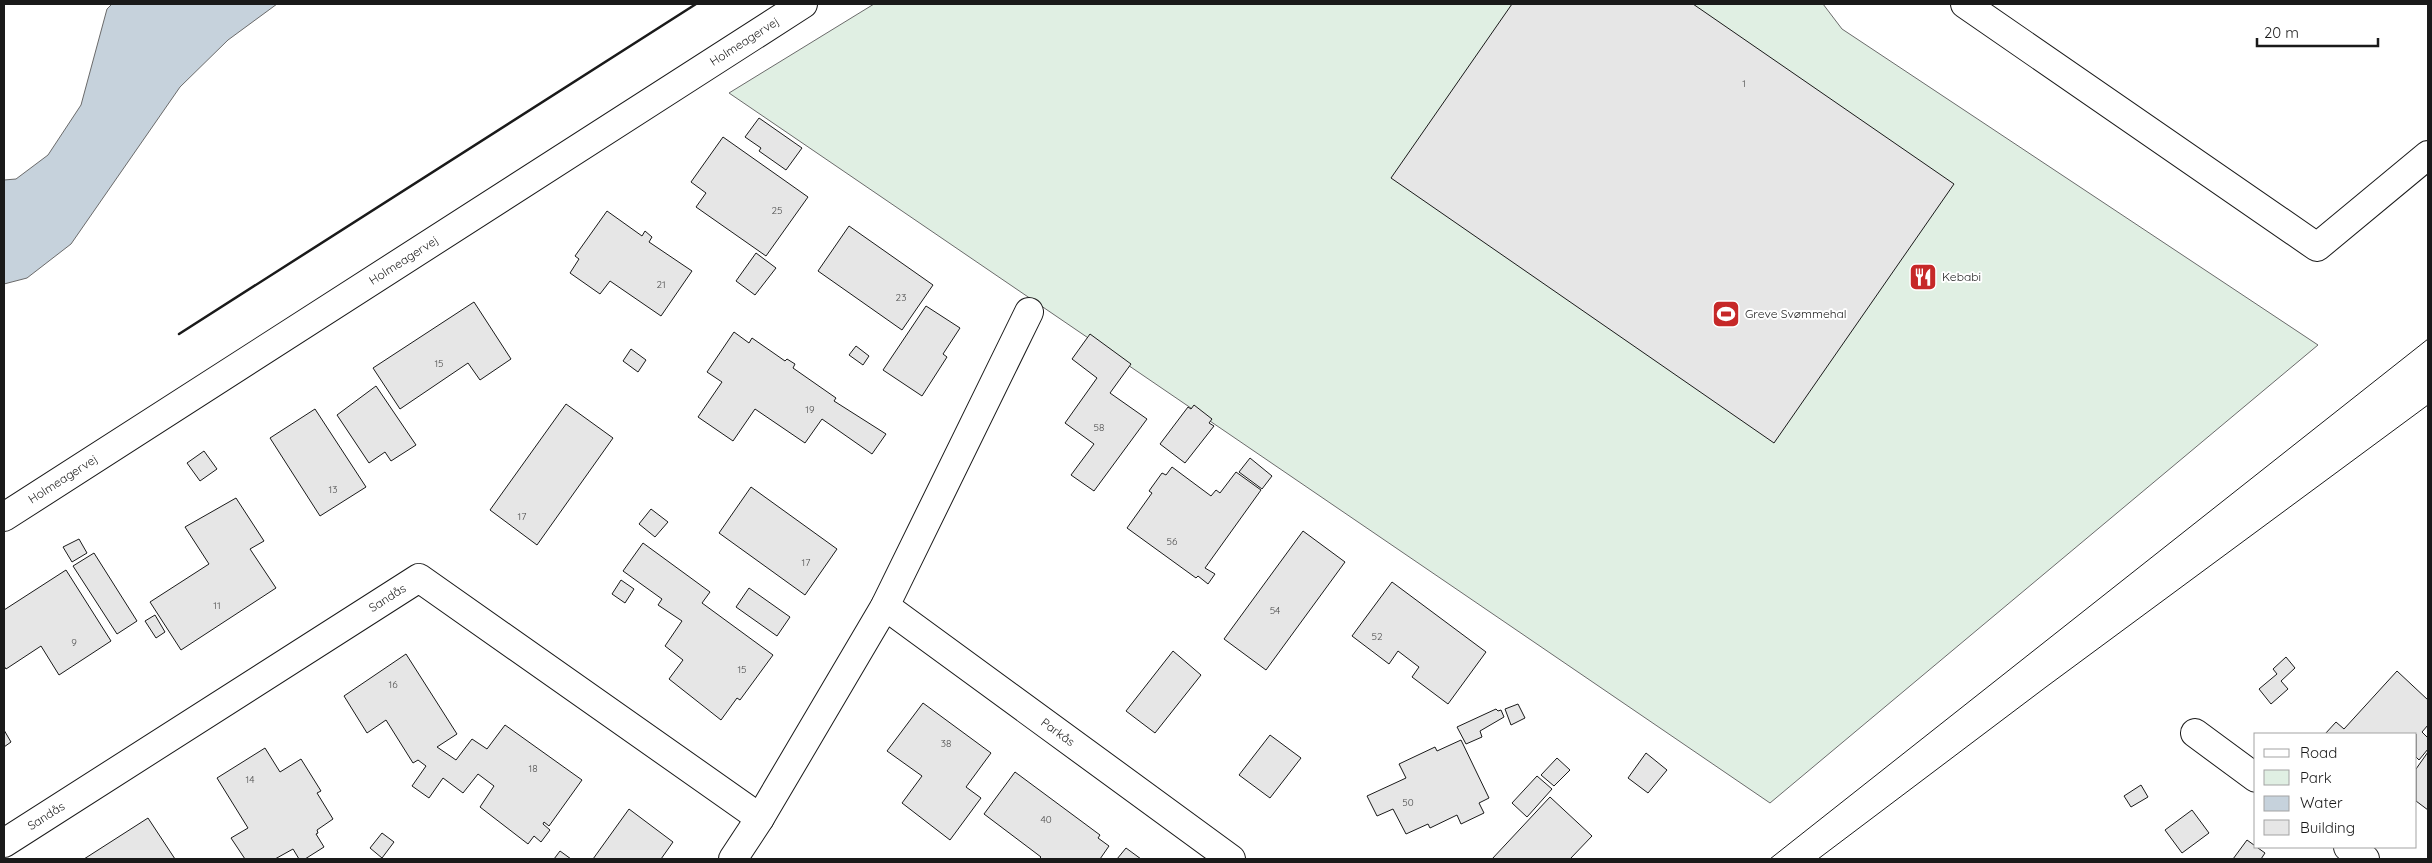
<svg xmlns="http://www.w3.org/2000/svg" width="2432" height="863" font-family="Quicksand,sans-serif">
<rect width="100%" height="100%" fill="#fff"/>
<!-- green -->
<polygon fill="#e0efe3" stroke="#6a6a6a" points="874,4 1823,4 1842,29 2318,345 1770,803 729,93"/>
<!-- water -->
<polygon fill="#c6d2dc" stroke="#6a6a6a" points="112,4 277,4 228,40 180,87 71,244 27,278 4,284 4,180 16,179 48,155 81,105 107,9"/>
<!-- building -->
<g fill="#e6e6e6" stroke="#1a1a1a">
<polygon points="1512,4 1693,4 1954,184 1774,443 1391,178"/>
<polygon points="759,118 802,148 786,170 759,151 761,148 745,137"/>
<polygon points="723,137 808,197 766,256 696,207 706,193 691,182"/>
<polygon points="607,211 642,236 645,231 652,237 649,242 692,271 661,316 610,281 600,294 570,273 579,259 575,256"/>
<polygon points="849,226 933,285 902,330 818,271"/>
<polygon points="756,253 776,268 755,295 736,281"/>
<polygon points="474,302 511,359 480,380 468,363 400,409 373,368"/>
<polygon points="926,306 960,328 943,354 947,357 922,396 883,370"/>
<polygon points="734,332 749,343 752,338 785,361 787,359 795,364 793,368 836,398 834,401 886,434 872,454 822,419 805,443 755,409 733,441 698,417 722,382 707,372"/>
<polygon points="1090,334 1131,364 1110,393 1147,419 1094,491 1071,475 1094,444 1065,423 1097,378 1072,359"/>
<polygon points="856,346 869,356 863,365 849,355"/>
<polygon points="631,349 646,360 638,372 623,361"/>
<polygon points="376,386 416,445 391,461 385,452 369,463 337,415"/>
<polygon points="566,404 613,438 537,545 490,510"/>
<polygon points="1194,405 1212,419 1209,423 1214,426 1185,463 1160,444 1188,407 1191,409"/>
<polygon points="315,409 366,487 320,516 270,438"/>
<polygon points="204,451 217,469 200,481 187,463"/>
<polygon points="1250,458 1272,476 1262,489 1239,472"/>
<polygon points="1172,467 1211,496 1216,490 1220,493 1236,472 1261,490 1205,568 1215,574 1208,584 1198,576 1196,578 1127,528 1152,493 1149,491 1162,473 1166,475"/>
<polygon points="751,487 837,549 805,595 719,533"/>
<polygon points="236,498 264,541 250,549 276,588 181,650 150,602 209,564 185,527"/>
<polygon points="651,509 668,522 655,537 639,524"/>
<polygon points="1303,531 1345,562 1266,670 1224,639"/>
<polygon points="79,539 87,553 72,562 63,547"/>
<polygon points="643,543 710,592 702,603 773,655 740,700 737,698 721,720 669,679 683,660 665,646 682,621 658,605 662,599 623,571"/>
<polygon points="94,553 137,621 117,634 73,566"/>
<polygon points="66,570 111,641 59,675 41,646 6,669 4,666 4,610"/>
<polygon points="621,580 634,589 625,603 612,594"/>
<polygon points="1392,582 1486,652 1448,704 1412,677 1419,667 1398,651 1389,664 1352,636"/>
<polygon points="749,588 790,617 777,636 736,607"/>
<polygon points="155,615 165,632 156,638 145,621"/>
<polygon points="1173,651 1201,675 1155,733 1126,711"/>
<polygon points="406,654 457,734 437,747 456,760 472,739 487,749 505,725 582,780 549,826 544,822 543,824 550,830 541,842 534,836 528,844 480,807 494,786 478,774 463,793 443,778 429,798 412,786 426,766 418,760 413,763 386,720 367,733 344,696"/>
<polygon points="2286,657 2295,668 2281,681 2288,689 2271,704 2259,689 2277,674 2273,669"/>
<polygon points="2397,671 2428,700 2428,725 2422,732 2428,738 2428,749 2419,760 2416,757 2416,734 2325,734 2336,722 2344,729"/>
<polygon points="923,703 991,753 966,787 981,798 950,840 902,803 922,776 887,751"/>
<polygon points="1518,704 1525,718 1511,725 1505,709"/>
<polygon points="1496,709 1498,711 1501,710 1504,717 1480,731 1482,737 1466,744 1457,727"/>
<polygon points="4,730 11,742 4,747"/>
<polygon points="1270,735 1301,758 1270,798 1239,775"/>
<polygon points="1461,740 1489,798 1479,803 1484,813 1461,824 1457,815 1430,828 1428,824 1406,834 1393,809 1377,816 1367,796 1406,778 1399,764 1435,747 1437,751"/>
<polygon points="265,748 280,772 301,759 321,791 317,793 333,819 317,830 318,833 316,834 324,847 305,859 299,859 293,849 275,859 245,859 231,838 248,828 217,778"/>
<polygon points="2428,752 2428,810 2416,801 2416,769"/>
<polygon points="1646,753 1667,770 1648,793 1628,778"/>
<polygon points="1557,758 1570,770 1554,786 1541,775"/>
<polygon points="1015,772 1100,835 1098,838 1109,846 1100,859 1039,859 1041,857 984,814"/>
<polygon points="1537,776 1552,789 1527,817 1512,803"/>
<polygon points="2141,785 2148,797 2131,807 2124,796"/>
<polygon points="1550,797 1592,836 1570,859 1492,859"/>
<polygon points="629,809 673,842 661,859 593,859"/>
<polygon points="2192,810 2209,833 2182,853 2165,830"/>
<polygon points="148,818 175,859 84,859"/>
<polygon points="382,833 394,842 382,858 370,848"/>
<polygon points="2247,840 2265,853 2261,859 2233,859"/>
<polygon points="1126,848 1141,859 1117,859"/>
<polygon points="560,851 571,859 554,859"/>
</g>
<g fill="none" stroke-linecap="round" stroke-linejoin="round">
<!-- minor casing -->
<g stroke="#1a1a1a" stroke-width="30">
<g id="minor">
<polyline points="1965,4 2317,247 2428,155"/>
<path id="s1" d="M4 517 803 4"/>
<path id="s2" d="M885 606 1231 859"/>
<polyline points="2195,733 2256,778"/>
<path id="s3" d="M4 843 419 578 760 818"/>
<polyline points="2348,847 2365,859"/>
<polyline points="733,859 760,818 885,606 1029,312"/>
</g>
</g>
<!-- minor -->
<use href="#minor" stroke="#fff" stroke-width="28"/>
<!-- tram -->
<g stroke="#1a1a1a" stroke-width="1">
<polyline points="1770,859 2428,339"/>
<polyline points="1818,859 2046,687 2428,405"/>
</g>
<!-- wall -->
<polyline stroke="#1a1a1a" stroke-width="2.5" points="179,334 696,4"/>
</g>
<!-- icons -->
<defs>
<g id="restaurant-square" transform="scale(1.4375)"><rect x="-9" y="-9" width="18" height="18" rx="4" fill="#c62828" stroke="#fff"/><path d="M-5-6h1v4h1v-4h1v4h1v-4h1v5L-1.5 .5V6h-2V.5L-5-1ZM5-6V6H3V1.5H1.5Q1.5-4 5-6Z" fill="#fff"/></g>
<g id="stadium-square" transform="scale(1.4375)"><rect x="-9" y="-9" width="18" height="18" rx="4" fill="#c62828" stroke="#fff"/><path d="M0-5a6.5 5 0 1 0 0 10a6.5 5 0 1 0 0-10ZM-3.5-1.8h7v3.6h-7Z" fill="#fff"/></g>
</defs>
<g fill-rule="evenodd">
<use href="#restaurant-square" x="1923" y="277"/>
<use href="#stadium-square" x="1726" y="314"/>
</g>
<g text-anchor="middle" stroke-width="4" stroke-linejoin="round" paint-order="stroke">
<!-- number labels -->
<g font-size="10" fill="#4d4d4d">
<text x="1744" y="87">1</text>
<text x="777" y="214">25</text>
<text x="661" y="288">21</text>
<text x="901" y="301">23</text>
<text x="439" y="367">15</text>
<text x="810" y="413">19</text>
<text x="1099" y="431">58</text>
<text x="333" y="493">13</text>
<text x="522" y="520">17</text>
<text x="1172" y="545">56</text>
<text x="806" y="566">17</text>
<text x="217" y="609">11</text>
<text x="1275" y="614">54</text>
<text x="1377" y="640">52</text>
<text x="74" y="646">9</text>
<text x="742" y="673">15</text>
<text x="393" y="688">16</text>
<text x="946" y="747">38</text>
<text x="533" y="772">18</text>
<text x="250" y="783">14</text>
<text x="1408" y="806">50</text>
<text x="1046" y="823">40</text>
</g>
<!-- street labels -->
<g font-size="12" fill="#1a1a1a" stroke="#fff">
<text dy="4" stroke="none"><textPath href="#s1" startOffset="880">Holmeagervej</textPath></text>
<text dy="4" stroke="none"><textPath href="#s1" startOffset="475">Holmeagervej</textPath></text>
<text dy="4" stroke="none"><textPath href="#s1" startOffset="70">Holmeagervej</textPath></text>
<text dy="4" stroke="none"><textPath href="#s3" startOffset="455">Sandås</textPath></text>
<text dy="4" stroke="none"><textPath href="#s2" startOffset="214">Parkås</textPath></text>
<text dy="4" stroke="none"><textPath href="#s3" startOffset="50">Sandås</textPath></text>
</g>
<!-- poi labels -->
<g font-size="12" fill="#1a1a1a" stroke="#fff" text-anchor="start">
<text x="1942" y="281">Kebabi</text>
<text x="1745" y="318">Greve Svømmehal</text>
</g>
</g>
<!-- border -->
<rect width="2432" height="863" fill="none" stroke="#1a1a1a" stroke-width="10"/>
<!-- legend -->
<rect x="2254" y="733" width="162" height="115" fill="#ffffff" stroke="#a3a3a3"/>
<rect x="2264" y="749" width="25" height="8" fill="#ffffff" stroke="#a3a3a3"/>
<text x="2300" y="758" font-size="15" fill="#1a1a1a">Road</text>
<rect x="2264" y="770" width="25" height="15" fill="#e0efe3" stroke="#a3a3a3"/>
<text x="2300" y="783" font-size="15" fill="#1a1a1a">Park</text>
<rect x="2264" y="796" width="25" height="15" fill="#c6d2dc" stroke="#a3a3a3"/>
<text x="2300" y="808" font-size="15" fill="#1a1a1a">Water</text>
<rect x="2264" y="820" width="25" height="15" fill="#e6e6e6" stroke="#a3a3a3"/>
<text x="2300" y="833" font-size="15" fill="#1a1a1a">Building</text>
<!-- scale -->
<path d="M2257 38v8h121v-8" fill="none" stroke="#1a1a1a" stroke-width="2.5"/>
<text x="2264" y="38" font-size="15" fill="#1a1a1a" stroke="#ffffff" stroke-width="4" paint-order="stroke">20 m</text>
</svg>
